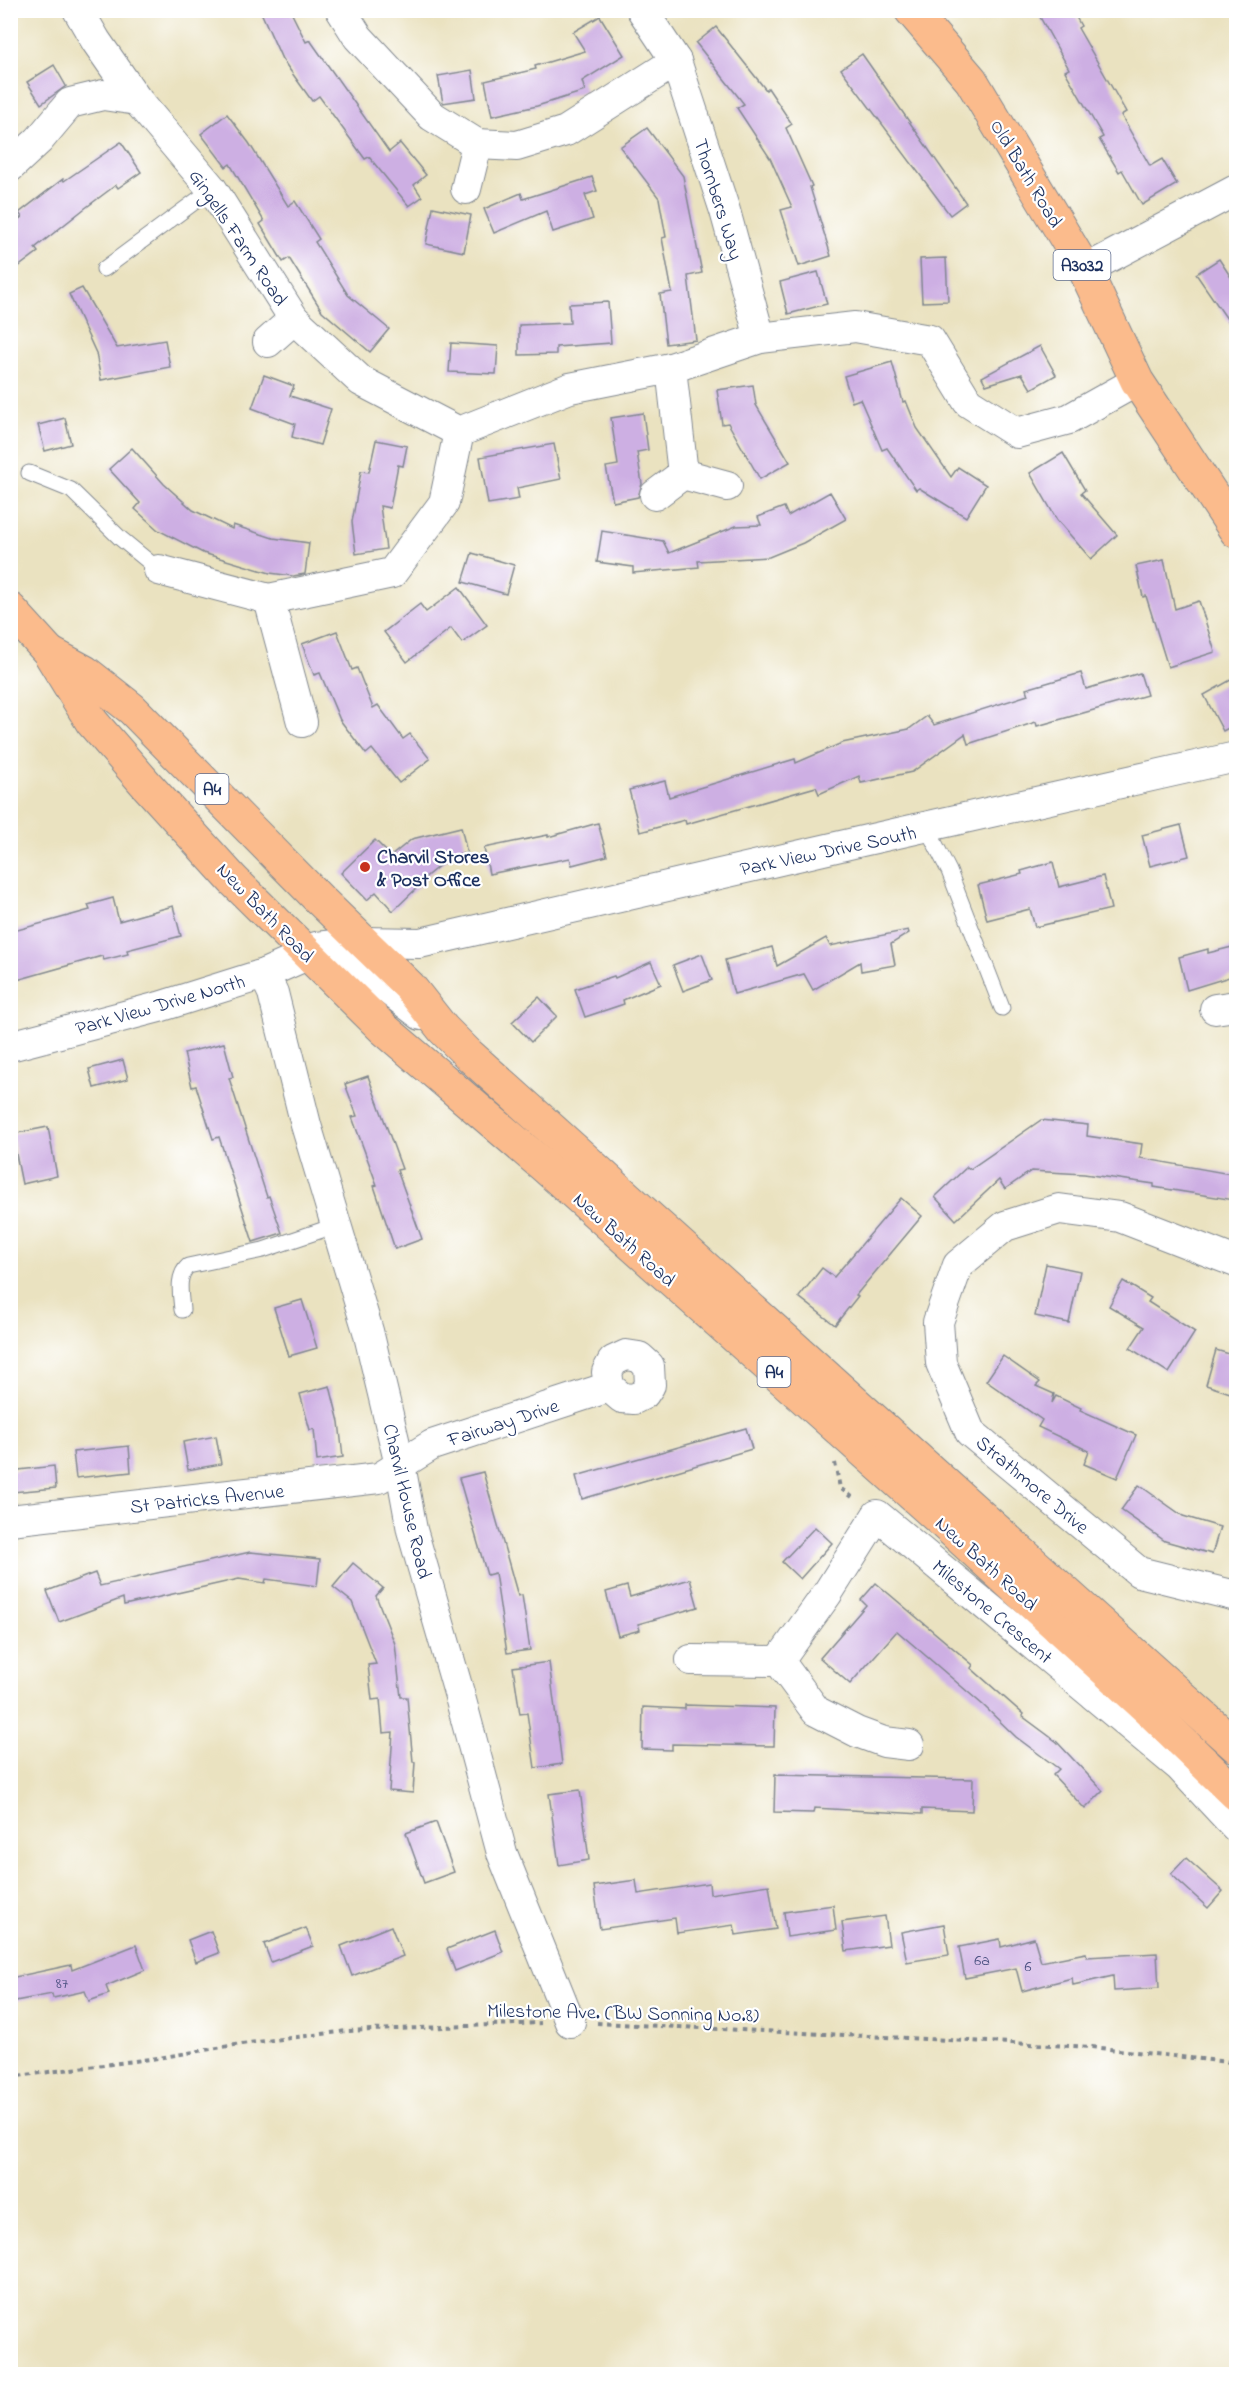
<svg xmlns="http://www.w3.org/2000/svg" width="1247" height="2385" font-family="'Indie Flower',sans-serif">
<rect width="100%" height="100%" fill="#fff"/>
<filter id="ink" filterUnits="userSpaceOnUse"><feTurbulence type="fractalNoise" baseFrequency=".0167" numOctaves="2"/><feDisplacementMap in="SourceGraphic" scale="12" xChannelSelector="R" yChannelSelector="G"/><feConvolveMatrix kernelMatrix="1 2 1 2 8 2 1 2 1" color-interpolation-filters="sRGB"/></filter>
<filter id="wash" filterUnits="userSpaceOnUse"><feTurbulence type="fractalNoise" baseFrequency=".008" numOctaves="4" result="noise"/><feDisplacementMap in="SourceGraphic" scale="24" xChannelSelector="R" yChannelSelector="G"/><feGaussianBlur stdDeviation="1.35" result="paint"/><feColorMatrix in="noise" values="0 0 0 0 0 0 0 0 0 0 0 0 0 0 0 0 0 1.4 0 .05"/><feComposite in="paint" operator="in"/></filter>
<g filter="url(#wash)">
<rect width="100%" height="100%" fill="#eae2c0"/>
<g id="blocks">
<!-- building -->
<g fill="#cdafe3">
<polygon points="260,10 290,10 306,42 310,40 389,152 400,143 426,175 414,185 422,197 409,206 369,157 365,159 319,96 312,101 282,59"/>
<polygon points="1036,10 1072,10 1081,26 1078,28 1126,112 1121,115 1150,166 1162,159 1177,184 1142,205 1122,170 1119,172 1099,139 1103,137 1065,71 1069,69"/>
<polygon points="600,16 624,55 582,81 585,91 537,106 492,116 485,81 536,69 535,66 585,51 573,32"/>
<polygon points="716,27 766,90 768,88 792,124 786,128 812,186 810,187 831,256 799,266 781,210 792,207 770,158 737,108 744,104 696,43"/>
<polygon points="862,54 966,203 950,215 841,69"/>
<polygon points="54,65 66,86 41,104 27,82"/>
<polygon points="472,70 476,98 443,103 438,76"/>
<polygon points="227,114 249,143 288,206 295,201 319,239 315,242 348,295 389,329 370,352 322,311 289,258 283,262 260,224 264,221 230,164 226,167 201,134"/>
<polygon points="647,128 683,176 702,273 688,276 696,340 666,344 660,294 672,292 662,238 666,237 659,198 620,147"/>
<polygon points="121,142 141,172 118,188 116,185 84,209 35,248 38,252 10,273 10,225 22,217 19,213 63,179 64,181"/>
<polygon points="592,177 597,191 585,195 593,219 553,232 546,211 494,233 484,209 521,193 523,199"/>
<polygon points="433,207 471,215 464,252 426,244"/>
<polygon points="946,258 948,301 922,302 920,259"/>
<polygon points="1219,259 1236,285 1236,332 1196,274"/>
<polygon points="818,272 827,304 788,314 780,282"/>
<polygon points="82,288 117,348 165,340 170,367 101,380 96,353 69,294"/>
<polygon points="608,302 611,343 556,347 556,354 519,355 519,325 570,323 569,304"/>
<polygon points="451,343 498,346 496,374 449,372"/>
<polygon points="1040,346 1056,375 1031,389 1022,374 986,385 982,377"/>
<polygon points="892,362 903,402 906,401 917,428 951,477 958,467 986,485 966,517 919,488 916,490 887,448 882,450 860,399 852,402 844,376"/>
<polygon points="264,375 294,386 290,396 331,409 320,445 292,437 295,424 252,408"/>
<polygon points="753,385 756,405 790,462 760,479 728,423 722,424 717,390"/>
<polygon points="643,413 648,450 637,452 642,484 638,497 613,502 606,467 618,465 611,418"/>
<polygon points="65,418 71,444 45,451 38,425"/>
<polygon points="376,440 407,446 403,466 398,465 390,508 380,506 386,549 356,554 352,522 361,471 369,472"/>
<polygon points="554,444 561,479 517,488 519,499 488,504 480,457"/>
<polygon points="132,448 164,484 193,510 232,529 233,525 273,538 309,543 305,574 293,576 270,573 203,553 158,530 135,509 140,503 109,469"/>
<polygon points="1063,453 1085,490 1081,493 1117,535 1091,559 1057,520 1030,473"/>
<polygon points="830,492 846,519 803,543 769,557 698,561 699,567 633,573 633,567 597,562 602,531 663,541 669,553 736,526 761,525 758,517 784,507 788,516"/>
<polygon points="472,553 514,565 506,594 463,582"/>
<polygon points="1164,560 1175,609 1199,601 1215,652 1168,667 1146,596 1143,597 1136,566"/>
<polygon points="459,587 487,625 462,643 451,628 407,662 384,632 420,604 426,612"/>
<polygon points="337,631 352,670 357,668 373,708 378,705 403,739 410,734 430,759 399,783 372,749 366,754 340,720 320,673 314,675 302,644"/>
<polygon points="1081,673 1086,689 1140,673 1147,695 1037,726 1036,722 968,744 965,734 912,772 861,783 859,776 819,794 816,787 686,824 685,820 640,832 629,790 665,781 669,797 795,759 796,763 842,743 909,729 927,716 934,725 1028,695 1026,689"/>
<polygon points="1236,677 1236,724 1223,731 1204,695"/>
<polygon points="598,823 607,856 572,865 570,858 489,874 484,848 548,835 548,837"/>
<polygon points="1181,825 1189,856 1150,866 1142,835"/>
<polygon points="461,827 467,853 451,856 417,884 419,886 393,911 376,892 367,900 341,873 375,840 391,856 412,839"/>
<polygon points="1053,862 1059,887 1103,876 1111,909 1035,927 1030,909 987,920 978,885 1022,874 1021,871"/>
<polygon points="113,898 119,921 173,906 181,936 127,950 128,954 104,960 102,956 10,982 10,932 90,910 88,905"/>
<polygon points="908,930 909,933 891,944 895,965 861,971 860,962 813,990 804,974 734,994 725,960 772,947 777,966 826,938 830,946"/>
<polygon points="1236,946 1236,975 1187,990 1179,957 1208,949 1208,953"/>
<polygon points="702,954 712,980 683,991 673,965"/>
<polygon points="651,962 661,984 623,1000 624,1004 585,1017 575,989 614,976 615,978"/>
<polygon points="539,997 557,1016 531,1042 512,1022"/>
<polygon points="224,1043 233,1077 229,1078 267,1197 269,1196 282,1233 253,1242 219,1137 213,1139 196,1086 192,1087 184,1053"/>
<polygon points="123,1060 128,1079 94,1088 89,1069"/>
<polygon points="368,1076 402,1169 397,1170 422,1239 395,1249 374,1186 377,1185 352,1117 357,1116 345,1084"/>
<polygon points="1041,1120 1088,1125 1087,1136 1142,1144 1140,1158 1236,1175 1234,1200 1154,1187 1154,1184 1084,1174 1031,1171 1005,1189 999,1180 956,1220 935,1197 967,1167 970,1169"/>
<polygon points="48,1127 57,1176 22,1184 12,1134"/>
<polygon points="901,1198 922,1216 856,1295 858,1296 835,1325 799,1297 822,1268 834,1277"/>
<polygon points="1046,1264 1080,1271 1069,1323 1035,1316"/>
<polygon points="1123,1281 1151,1298 1148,1302 1195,1332 1169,1373 1130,1348 1144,1327 1109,1306"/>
<polygon points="302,1300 317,1348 289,1356 274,1308"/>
<polygon points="1216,1350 1236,1356 1236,1395 1206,1385"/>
<polygon points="1003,1356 1040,1382 1036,1386 1054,1394 1052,1403 1056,1396 1081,1408 1080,1410 1136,1435 1117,1478 1084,1464 1089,1451 1038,1427 1042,1420 986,1381"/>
<polygon points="330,1386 339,1422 343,1457 317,1461 314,1429 310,1430 300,1394"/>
<polygon points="746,1428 752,1449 582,1499 576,1476"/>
<polygon points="216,1436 221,1464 188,1470 183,1442"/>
<polygon points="129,1446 131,1472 76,1478 73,1452"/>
<polygon points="54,1466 56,1488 12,1492 10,1471"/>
<polygon points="483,1472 518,1596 522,1595 530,1650 507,1653 495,1573 487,1575 459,1478"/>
<polygon points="1139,1485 1183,1516 1220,1527 1212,1554 1165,1541 1121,1510"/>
<polygon points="815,1527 832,1543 800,1579 782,1562"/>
<polygon points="250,1552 320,1559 317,1586 266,1579 265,1583 239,1579 124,1605 123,1598 59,1622 47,1591 95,1573 100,1586"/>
<polygon points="353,1563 383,1588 376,1596 395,1644 401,1697 407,1697 413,1762 415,1762 413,1793 389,1791 393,1732 383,1733 380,1699 372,1700 368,1665 376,1664 352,1602 333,1587"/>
<polygon points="690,1579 698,1607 638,1624 640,1630 618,1636 606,1592 627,1586 630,1597"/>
<polygon points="876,1583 973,1665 971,1668 1023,1714 1022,1716 1057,1742 1103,1791 1085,1809 1053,1775 1059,1769 1016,1737 983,1705 897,1631 850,1684 820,1658 866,1605 861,1600"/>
<polygon points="549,1662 562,1764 535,1768 527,1713 520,1714 513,1667"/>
<polygon points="685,1705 775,1708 774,1746 672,1744 672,1750 642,1749 643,1707 685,1709"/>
<polygon points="775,1775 973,1779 972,1811 922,1809 922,1814 814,1808 813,1813 774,1812"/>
<polygon points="580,1790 589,1860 559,1865 549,1794"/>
<polygon points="436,1822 454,1872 424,1883 406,1833"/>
<polygon points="1186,1858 1223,1891 1208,1908 1171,1874"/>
<polygon points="636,1880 638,1894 709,1883 710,1894 769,1885 776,1929 736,1935 734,1925 677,1933 675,1918 600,1929 594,1886"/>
<polygon points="833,1905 836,1930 787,1937 784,1912"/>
<polygon points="885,1916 889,1945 846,1951 842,1922"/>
<polygon points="944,1924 949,1955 907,1962 901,1932"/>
<polygon points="391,1926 403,1956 352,1976 341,1946"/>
<polygon points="306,1928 313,1946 271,1962 264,1944"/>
<polygon points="495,1930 503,1952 455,1971 447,1949"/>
<polygon points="211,1931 219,1953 196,1962 188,1940"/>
<polygon points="1034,1938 1041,1962 1086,1953 1087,1957 1157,1953 1159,1988 1114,1991 1113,1976 1073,1985 1072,1978 1022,1991 1016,1968 965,1978 959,1947 1000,1939 1001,1947"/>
<polygon points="136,1945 145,1970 106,1986 109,1994 89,2001 85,1991 53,1998 52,1994 10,2002 10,1978 71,1965 72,1970"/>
</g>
</g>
</g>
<g filter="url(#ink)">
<use href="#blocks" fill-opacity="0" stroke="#82888f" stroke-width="1.5"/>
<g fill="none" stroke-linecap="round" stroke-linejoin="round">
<!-- lane casing -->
<g stroke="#82888f" stroke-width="17">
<g id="lane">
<polyline points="104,269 212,189"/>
<polyline points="29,473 71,490 120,538 159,570"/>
<polyline points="927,828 949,871 1002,1008"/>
<path d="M182 1310C181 1295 176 1277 188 1266L263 1250 337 1225"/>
</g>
</g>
<!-- street casing -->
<g stroke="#82888f" stroke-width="32">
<g id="street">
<polyline points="341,10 358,37 432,116 477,144 517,146 566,131 676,61"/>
<polyline points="642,10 676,61 725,211 760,338"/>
<polyline points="137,100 212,189 294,319 361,381 459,432"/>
<polyline points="10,167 39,140 70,103 103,95 137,100 96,41 78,10"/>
<polyline points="466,189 477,144"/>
<polyline points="1085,270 1236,190"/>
<polyline points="268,342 294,319"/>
<polyline points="683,474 727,486"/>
<polyline points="655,495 683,474 671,368"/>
<polyline points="159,570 269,599 392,573 444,503 459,432 570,388 671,368 760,338 855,327 930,340 968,402 1017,433 1069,419 1137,381"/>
<polyline points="269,599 302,722"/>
<polyline points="307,955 338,962 372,977 421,1015"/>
<polyline points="264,974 273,993 306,1125 368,1331 400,1465 412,1530 459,1693 502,1853 570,2022"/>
<polyline points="1215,1009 1236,1006"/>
<polyline points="10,1046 159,1007 264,974 307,955 316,947 362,942 420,943 858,842 1236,757"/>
<polyline points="1236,1262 1120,1217 1059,1209 1005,1226 958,1265 938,1322 941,1363 970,1432 1139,1572 1236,1596"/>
<polyline points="10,1520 379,1478 432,1445 609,1387 607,1372 613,1361 626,1355 639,1357 649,1366 650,1385 644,1394 634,1399 622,1398 609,1387"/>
<polyline points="691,1660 779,1661 827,1594 877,1515 1180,1767 1236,1827"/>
<polyline points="779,1661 816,1711 857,1732 884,1742 909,1745"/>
</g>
</g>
<!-- primary casing -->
<g stroke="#82888f" stroke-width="35">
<g id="primary">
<polyline points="911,10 971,80 1085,270 1137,381 1236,531"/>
<polyline points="10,609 49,652 92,722 145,783 233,880 384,1029 544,1166 935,1515 1146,1707 1236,1794"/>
<polyline points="50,653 85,672 132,709 320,900 409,986 443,1029 468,1054 1236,1746"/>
</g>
</g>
<!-- path -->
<g stroke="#82888f" stroke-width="4" stroke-dasharray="4.5 4.5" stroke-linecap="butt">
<polyline points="835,1463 840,1488 855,1499"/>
<polyline points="597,2023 1092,2047 1236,2063"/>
<polyline points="10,2077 158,2058 241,2044 347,2031 541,2023"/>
</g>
<!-- lane -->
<use href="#lane" stroke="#fff" stroke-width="15"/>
<!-- street -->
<use href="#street" stroke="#fff" stroke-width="30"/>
<!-- primary -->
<use href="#primary" stroke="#fbbb8c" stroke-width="33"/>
</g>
</g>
<!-- markers -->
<circle fill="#c8321e" stroke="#fff" stroke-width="2" cx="365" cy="867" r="6"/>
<g text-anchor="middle" stroke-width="4.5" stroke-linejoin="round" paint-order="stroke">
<!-- number labels -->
<g font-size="16" fill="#484f7f">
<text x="982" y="1965">6a</text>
<text x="1028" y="1971">6</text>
<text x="62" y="1988">87</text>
</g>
<!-- shield labels -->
<g fill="#fff" stroke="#5f6d8e" stroke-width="1.5">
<rect x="1053.5" y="250" width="57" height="30" rx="4.5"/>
<rect x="195.5" y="774" width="33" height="30" rx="4.5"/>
<rect x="757.5" y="1357" width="33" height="30" rx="4.5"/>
</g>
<g font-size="18" font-weight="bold" fill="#1b2f5e">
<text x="1082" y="271">A3032</text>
<text x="212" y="795">A4</text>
<text x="774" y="1378">A4</text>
</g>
<!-- street labels -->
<g font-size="20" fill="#1b2f5e" stroke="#fff">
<text transform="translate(1027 173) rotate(59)" y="7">Old Bath Road</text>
<text transform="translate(719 199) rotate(73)" y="7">Thornbers Way</text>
<text transform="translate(239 237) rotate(56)" y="7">Gingells Farm Road</text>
<text transform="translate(828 850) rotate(-12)" y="7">Park View Drive South</text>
<text transform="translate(266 912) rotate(46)" y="7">New Bath Road</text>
<text transform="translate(160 1004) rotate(-16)" y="7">Park View Drive North</text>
<text transform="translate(625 1239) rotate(42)" y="7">New Bath Road</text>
<text transform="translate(503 1422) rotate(-18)" y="7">Fairway Drive</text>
<text transform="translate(1033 1484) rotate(40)" y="7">Strathmore Drive</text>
<text transform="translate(207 1498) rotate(-6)" y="7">St Patricks Avenue</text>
<text transform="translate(408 1501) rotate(77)" y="7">Charvil House Road</text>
<text transform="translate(987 1563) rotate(42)" y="7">New Bath Road</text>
<text transform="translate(993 1611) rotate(40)" y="7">Milestone Crescent</text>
<text transform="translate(623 2012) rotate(1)" y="7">Milestone Ave. (BW Sonning No.8)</text>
</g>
<!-- poi labels -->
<g font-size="20" font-weight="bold" fill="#1b2f5e" stroke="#fff" text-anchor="start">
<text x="377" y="863">Charvil Stores<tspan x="377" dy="23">&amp; Post Office</tspan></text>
</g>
</g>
<!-- margin -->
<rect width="1247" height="2385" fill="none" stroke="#fff" stroke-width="36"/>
</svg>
